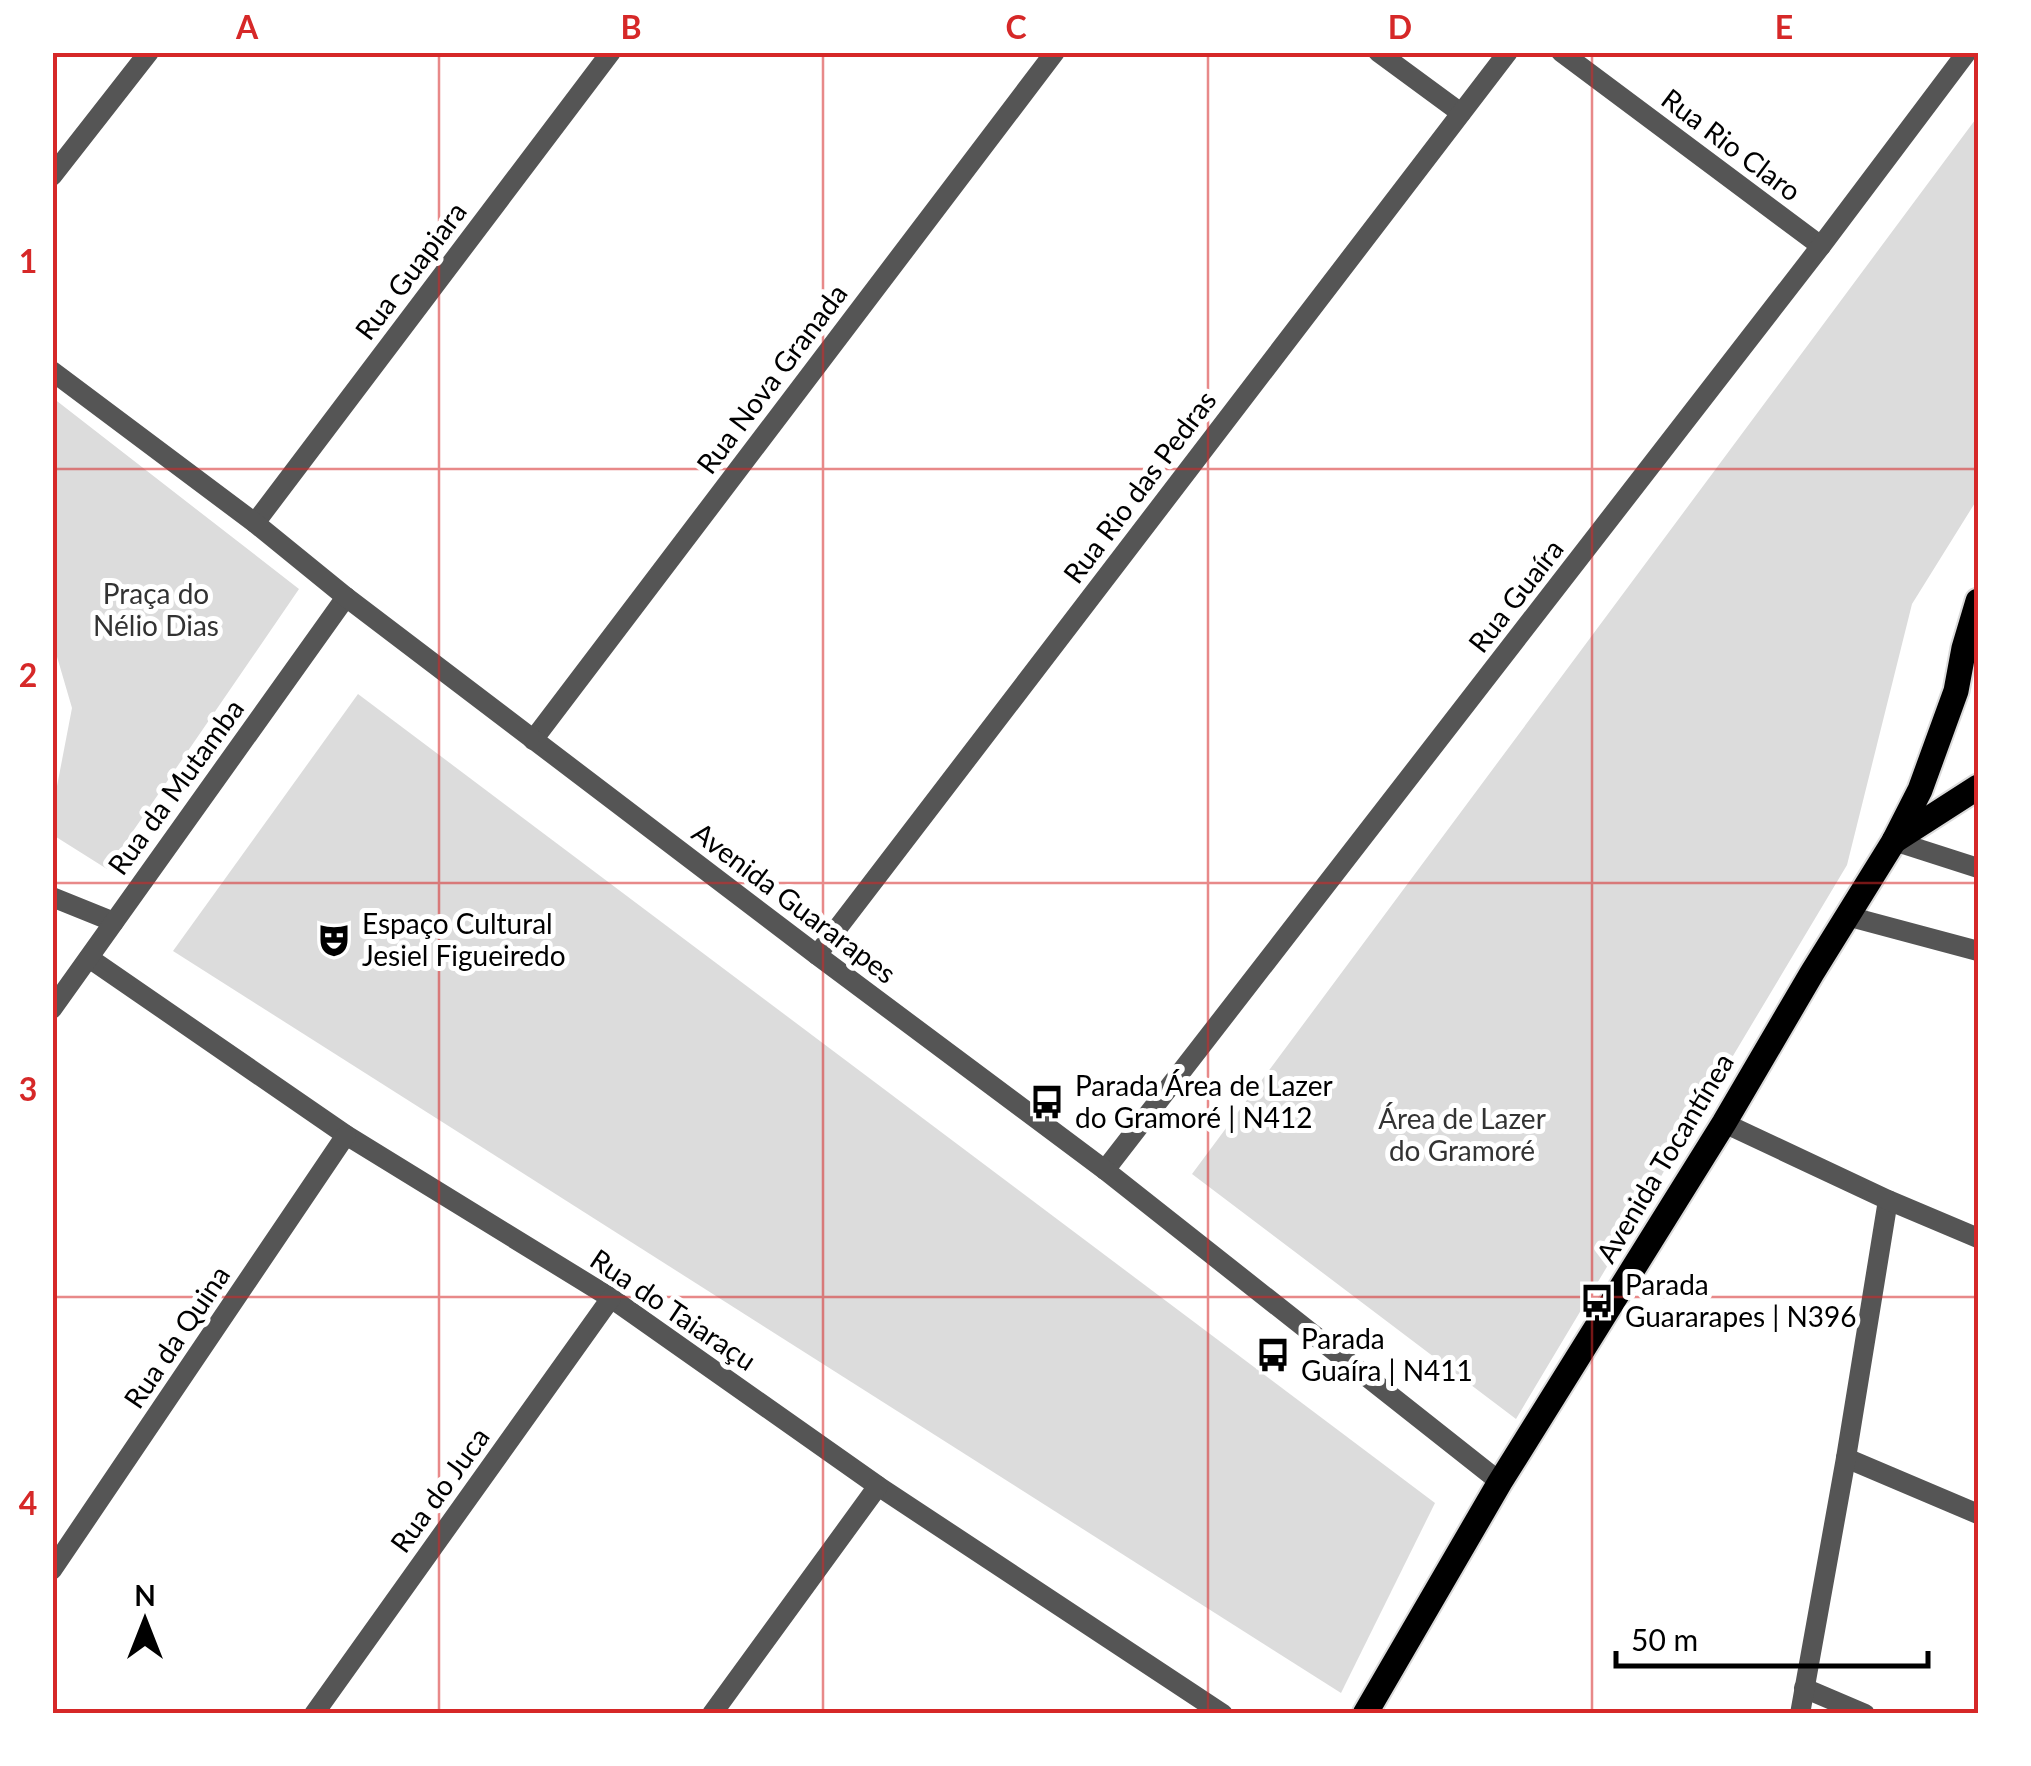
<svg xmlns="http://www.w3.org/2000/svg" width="2031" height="1766" font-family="Lato,sans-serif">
<rect width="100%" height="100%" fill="#fff"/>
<!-- green -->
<g fill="#dcdcdc">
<polygon points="1978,116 1978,498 1912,604 1847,865 1516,1419 1192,1174"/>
<polygon points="53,398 299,589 107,869 53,835 53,807 72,708 53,643"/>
<polygon points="358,694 1435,1503 1341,1693 173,951"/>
</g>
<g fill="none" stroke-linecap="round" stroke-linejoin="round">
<!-- primary casing -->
<g stroke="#dbdbdb" stroke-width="29">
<g id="primary">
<polyline points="1894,841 1978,787"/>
<polyline points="1365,1714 1500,1482 1724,1123 1812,973 1894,841 1920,790 1956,691 1964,648 1978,601"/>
</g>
</g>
<!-- service -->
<polyline stroke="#555" stroke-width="20" points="52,897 114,922"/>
<!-- minor -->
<g stroke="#555" stroke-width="20">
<polyline points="1378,52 1461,113"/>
<polyline points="1561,52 1821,246"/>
<polyline points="52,176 149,52"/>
<polyline points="255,523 611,52"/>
<polyline points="533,740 1055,52"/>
<polyline points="817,955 1508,52"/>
<polyline points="89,958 346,1135 611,1298 878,1486 1223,1714"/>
<polyline points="52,1009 346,597"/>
<polyline points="1105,1170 1821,246 1967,52"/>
<polyline points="1846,1458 1978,1514"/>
<polyline points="52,1570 346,1135"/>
<polyline points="1804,1688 1865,1714"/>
<polyline points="314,1714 611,1298"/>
<polyline points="712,1714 878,1486"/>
<polyline points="1800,1714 1846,1458 1888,1200"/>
</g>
<!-- tertiary -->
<g stroke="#555" stroke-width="20">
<polyline points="52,371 255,523 346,597 817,955 1105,1170 1500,1482"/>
<polyline points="1894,841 1978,868"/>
<polyline points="1847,916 1978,951"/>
<polyline points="1724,1123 1888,1200 1978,1238"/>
</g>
<!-- primary -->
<use href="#primary" stroke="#000" stroke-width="25"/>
</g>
<!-- grid -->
<path fill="none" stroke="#d62828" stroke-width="2.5" stroke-opacity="0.55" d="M439 52V1714M823 52V1714M1208 52V1714M1592 52V1714M52 469H1978M52 883H1978M52 1297H1978"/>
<!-- icons -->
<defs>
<g id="theatre-bare" transform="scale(2.7)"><path d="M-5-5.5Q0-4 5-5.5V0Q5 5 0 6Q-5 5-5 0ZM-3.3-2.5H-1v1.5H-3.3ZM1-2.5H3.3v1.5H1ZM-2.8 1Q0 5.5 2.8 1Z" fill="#000" stroke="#fff" stroke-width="2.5" paint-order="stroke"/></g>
<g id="bus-bare" transform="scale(2.7)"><path d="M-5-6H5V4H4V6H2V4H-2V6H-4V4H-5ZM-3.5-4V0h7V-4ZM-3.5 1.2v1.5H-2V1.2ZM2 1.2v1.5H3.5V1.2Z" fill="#000" stroke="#fff" stroke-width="2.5" paint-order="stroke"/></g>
</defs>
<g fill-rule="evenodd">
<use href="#theatre-bare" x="334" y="940"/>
<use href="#bus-bare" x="1047" y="1102"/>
<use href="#bus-bare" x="1597" y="1301"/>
<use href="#bus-bare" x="1273" y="1355"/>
</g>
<g text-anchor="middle" stroke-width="10" stroke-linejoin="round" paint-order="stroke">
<!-- street labels -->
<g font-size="28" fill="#000" stroke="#fff">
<text transform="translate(1731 145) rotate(37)" y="10">Rua Rio Claro</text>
<text transform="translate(411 271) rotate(-53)" y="10">Rua Guapiara</text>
<text transform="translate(772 379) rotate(-53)" y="10">Rua Nova Granada</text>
<text transform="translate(1140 487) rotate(-53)" y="10">Rua Rio das Pedras</text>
<text transform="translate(1516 596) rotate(-52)" y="10">Rua Guaíra</text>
<text transform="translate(176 787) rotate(-54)" y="10">Rua da Mutamba</text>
<text transform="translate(794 903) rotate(37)" y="10">Avenida Guararapes</text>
<text transform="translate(1665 1158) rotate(-59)" y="10">Avenida Tocantínea</text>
<text transform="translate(673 1310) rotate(34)" y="10">Rua do Taiaraçu</text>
<text transform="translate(177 1337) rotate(-56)" y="10">Rua da Quina</text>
<text transform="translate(440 1490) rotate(-54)" y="10">Rua do Juca</text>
</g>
<!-- park labels -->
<g font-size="28" fill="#333" stroke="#fff">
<text x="156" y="604">Praça do<tspan x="156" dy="32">Nélio Dias</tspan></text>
<text x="1462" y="1129">Área de Lazer<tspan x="1462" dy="32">do Gramoré</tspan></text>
</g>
<!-- poi labels -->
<g font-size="28" fill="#000" stroke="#fff" text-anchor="start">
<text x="362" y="934">Espaço Cultural<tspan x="362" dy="32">Jesiel Figueiredo</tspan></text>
<text x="1075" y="1096">Parada Área de Lazer<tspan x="1075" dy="32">do Gramoré | N412</tspan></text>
<text x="1625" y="1295">Parada<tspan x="1625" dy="32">Guararapes | N396</tspan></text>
<text x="1301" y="1349">Parada<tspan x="1301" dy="32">Guaíra | N411</tspan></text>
</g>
</g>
<!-- border -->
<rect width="2031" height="1766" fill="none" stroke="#ffffff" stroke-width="110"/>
<!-- north arrow -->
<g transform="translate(145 1621)" stroke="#ffffff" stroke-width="8" paint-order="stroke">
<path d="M0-8L18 38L0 25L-18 38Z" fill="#000000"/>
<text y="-15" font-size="28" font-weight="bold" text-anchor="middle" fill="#000000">N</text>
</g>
<!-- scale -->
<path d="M1616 1651v15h312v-15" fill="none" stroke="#000000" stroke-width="5"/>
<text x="1631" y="1651" font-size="30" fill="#000000" stroke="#ffffff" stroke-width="8" paint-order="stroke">50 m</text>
<rect x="55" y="55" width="1921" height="1656" fill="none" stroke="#d62828" stroke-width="4"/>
<g font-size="32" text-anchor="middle" font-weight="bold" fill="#d62828">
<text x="247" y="39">A</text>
<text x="631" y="39">B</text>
<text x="1016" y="39">C</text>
<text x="1400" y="39">D</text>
<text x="1784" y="39">E</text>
<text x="28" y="273">1</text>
<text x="28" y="687">2</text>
<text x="28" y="1101">3</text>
<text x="28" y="1515">4</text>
</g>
</svg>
